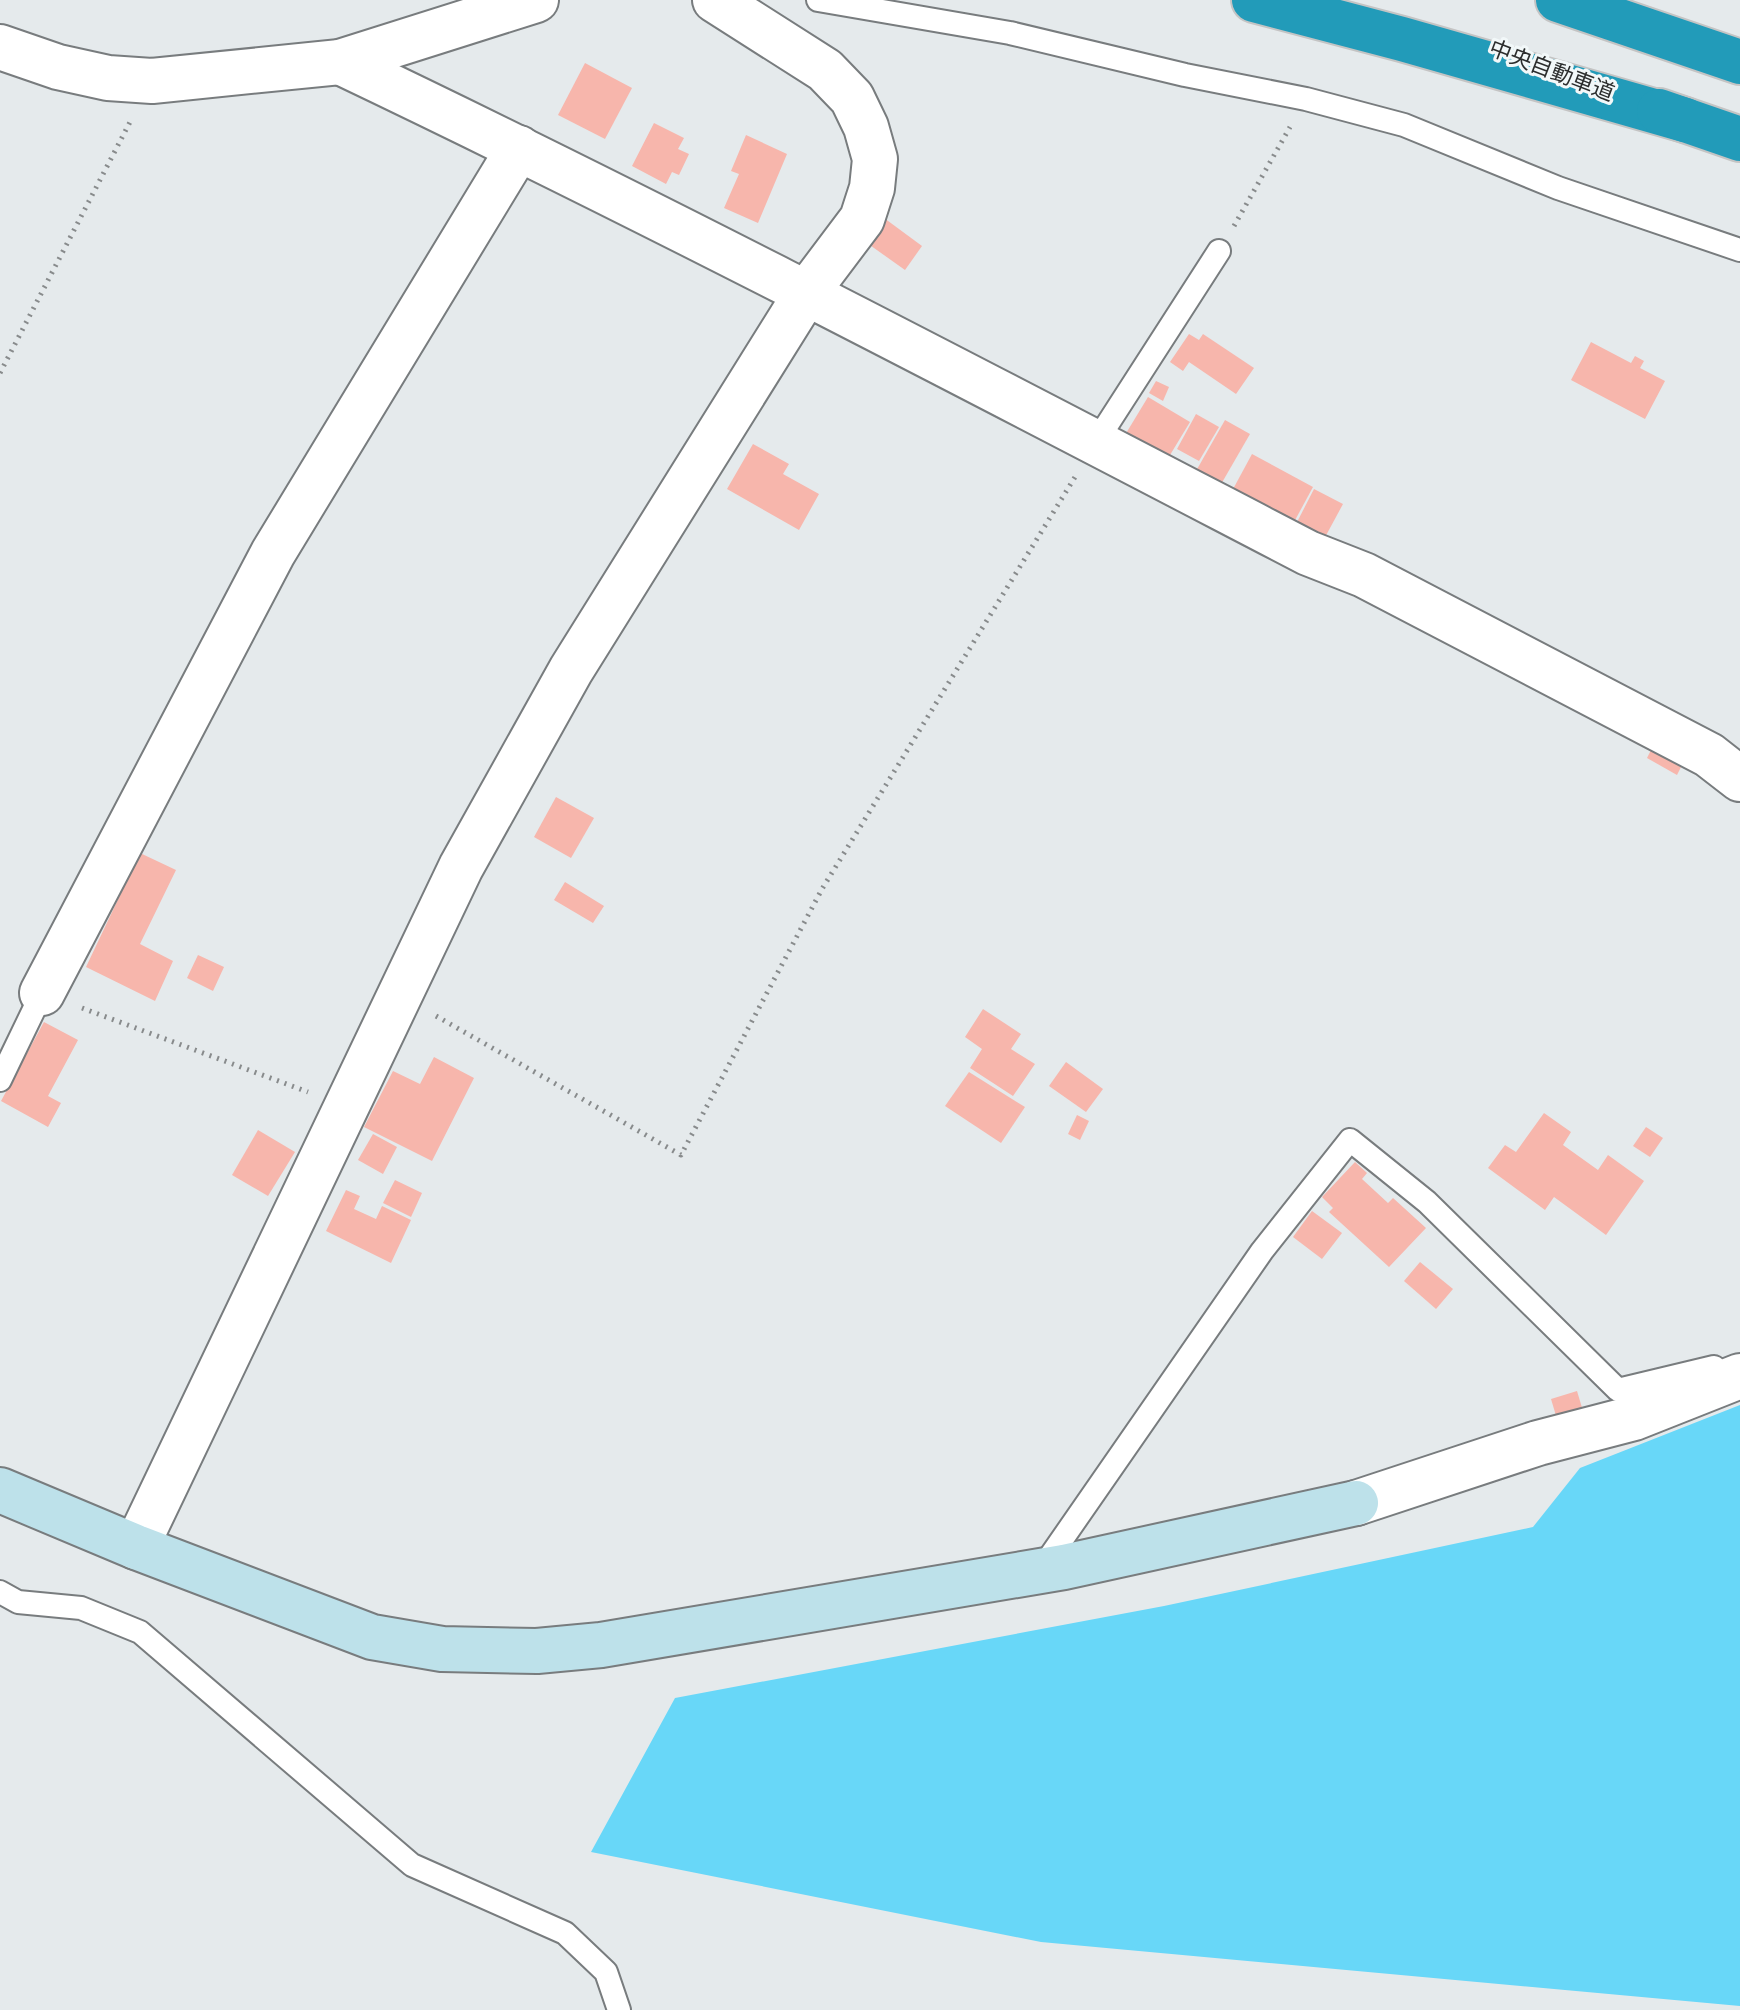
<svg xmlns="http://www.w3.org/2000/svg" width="1740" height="2010" font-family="'Public Sans','Noto Sans JP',sans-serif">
<rect width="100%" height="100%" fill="#e5eaec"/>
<!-- green -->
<polygon fill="#68d7f8" points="1740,1405 1740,2006 1041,1942 591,1852 675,1698 1164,1606 1533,1527 1580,1468"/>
<!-- building -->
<g fill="#f7b6ac">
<polygon points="585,63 632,88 605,139 558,115"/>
<polygon points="654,123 684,138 678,149 689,154 679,175 672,172 666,184 632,166"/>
<polygon points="746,135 787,154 758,223 724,208 739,174 731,171"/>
<polygon points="884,218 922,246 905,270 867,243"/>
<polygon points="1189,334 1199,340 1203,334 1254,368 1236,394 1189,362 1183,371 1170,362"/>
<polygon points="1591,342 1631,363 1635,356 1644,361 1640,368 1665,381 1645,419 1571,380"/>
<polygon points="1156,381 1169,387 1163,401 1149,393"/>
<polygon points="1148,397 1190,422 1167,460 1125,435"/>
<polygon points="1196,414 1219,427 1199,461 1177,449"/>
<polygon points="1225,420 1250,434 1220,486 1196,471"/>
<polygon points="753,444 789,464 783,474 819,494 799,530 727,489"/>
<polygon points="1252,454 1313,487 1293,524 1232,491"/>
<polygon points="1314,489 1343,504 1323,541 1295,526"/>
<polygon points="1651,750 1681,767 1677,775 1647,758"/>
<polygon points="556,797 594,818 571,858 534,837"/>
<polygon points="140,853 176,870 140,944 173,961 155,1001 86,967"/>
<polygon points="565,882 604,906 593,923 554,900"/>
<polygon points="198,955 224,967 213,991 187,978"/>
<polygon points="983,1009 1021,1034 1011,1049 1035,1064 1013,1096 970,1068 982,1049 965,1037"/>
<polygon points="44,1022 78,1040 48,1096 61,1103 48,1127 1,1101"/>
<polygon points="434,1057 474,1078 432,1161 364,1127 393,1071 420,1084"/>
<polygon points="1066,1062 1103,1089 1086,1112 1049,1086"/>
<polygon points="969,1072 1025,1107 1001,1143 945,1106"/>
<polygon points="1544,1113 1571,1132 1563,1145 1598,1170 1608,1155 1644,1181 1606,1235 1554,1197 1545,1210 1488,1168 1505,1145 1516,1152"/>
<polygon points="1077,1115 1089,1121 1080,1140 1068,1134"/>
<polygon points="1646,1127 1663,1138 1650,1157 1633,1146"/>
<polygon points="258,1130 295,1152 268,1196 232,1175"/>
<polygon points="373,1134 397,1147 383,1174 358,1160"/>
<polygon points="1355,1162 1367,1173 1362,1179 1388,1203 1393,1198 1426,1228 1389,1267 1329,1212 1333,1208 1322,1197"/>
<polygon points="395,1180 422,1193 411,1217 383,1203"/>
<polygon points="346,1190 360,1196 354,1209 376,1219 382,1206 411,1220 391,1263 326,1231"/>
<polygon points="1312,1211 1342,1233 1322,1259 1293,1237"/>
<polygon points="1420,1262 1453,1289 1436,1309 1404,1281"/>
<polygon points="1577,1391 1583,1411 1557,1419 1551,1399"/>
</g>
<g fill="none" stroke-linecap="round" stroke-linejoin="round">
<!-- lane casing -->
<g stroke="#787c7e" stroke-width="26">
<g id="lane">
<polyline points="818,0 1010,33 1185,75 1306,99 1404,125 1558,188 1740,250"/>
<polyline points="1096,442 1219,251"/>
<polyline points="0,1080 42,993"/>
<polyline points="1040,1571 1262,1251 1350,1140 1427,1202 1618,1390 1714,1367"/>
<polyline points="0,1592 18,1602 81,1608 140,1632 412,1865 565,1933 606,1972 619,2010"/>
</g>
</g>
<!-- street casing -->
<g stroke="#787c7e" stroke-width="48">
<g id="street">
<polyline points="0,47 58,67 108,78 152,81 340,62 536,0"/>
<path d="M340 62C667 218 987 386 1308 553L1364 575 1709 755 1740 779"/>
<polyline points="42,993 273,553 519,148"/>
<polyline points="1356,1503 1538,1443 1634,1418 1740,1376"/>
<polyline points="136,1547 461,867 571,670 807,292 862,219 872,188 875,159 866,127 852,98 825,70 715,0"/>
</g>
</g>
<!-- secondary casing -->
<g stroke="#787c7e" stroke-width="48">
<polyline id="secondary" points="0,1490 136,1547 372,1637 442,1649 537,1651 601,1645 1064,1567 1356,1503"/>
</g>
<!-- highway casing -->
<g stroke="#c4c4c4" stroke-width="48">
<g id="highway">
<polyline points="1254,0 1402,39 1685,120"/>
<polyline points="1558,0 1740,62"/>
<polyline points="1659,111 1740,139"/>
</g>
</g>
<!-- path -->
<g stroke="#888b8c" stroke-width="5" stroke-dasharray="2 6" stroke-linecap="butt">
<polyline points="1234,226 1290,127"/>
<polyline points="0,373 130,122"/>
<polyline points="82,1008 308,1092"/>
<polyline points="436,1016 681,1155 822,889 1075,477"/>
</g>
<!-- lane -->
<use href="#lane" stroke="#fff" stroke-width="22"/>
<!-- street -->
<use href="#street" stroke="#fff" stroke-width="44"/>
<!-- secondary -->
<use href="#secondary" stroke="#bde1ea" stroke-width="44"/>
<!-- highway -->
<use href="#highway" stroke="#229bb9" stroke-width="44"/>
</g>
<g text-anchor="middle" stroke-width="6" stroke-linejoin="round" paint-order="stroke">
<!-- street labels -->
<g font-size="22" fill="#2c2e2e" stroke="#f2f8f9">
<text transform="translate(1552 70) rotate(21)" y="8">中央自動車道</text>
</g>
</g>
</svg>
